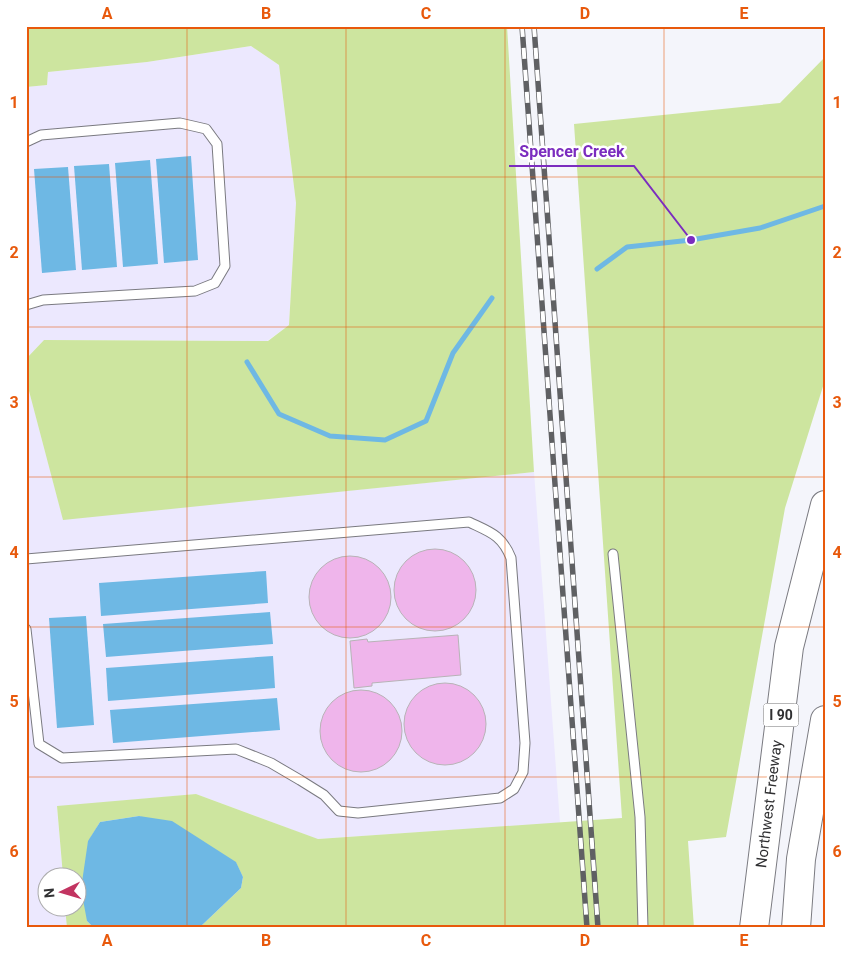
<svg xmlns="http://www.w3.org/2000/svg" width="851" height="954" font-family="Roboto,sans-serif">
<rect width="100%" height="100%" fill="#f4f5fb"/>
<!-- industrial -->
<g fill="#ece8fe">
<polygon points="251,46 279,65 296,203 289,325 267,341 44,340 26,359 26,87 47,85 48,72 147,62"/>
<polygon points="26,373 29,391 63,519 534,472 560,823 317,839 196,794 57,807 63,876 48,876 48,906 65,907 67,928 26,928"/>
</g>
<!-- green -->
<g fill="#cde59f">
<polygon points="26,26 507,26 534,472 63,520 29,391 26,359 44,340 268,341 289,325 296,203 279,65 251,46 147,62 48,72 47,85 26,87"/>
<polygon points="825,57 825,380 785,508 726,837 688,841 694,928 199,928 241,888 243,877 236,863 211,847 139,816 100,822 88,842 87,921 94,928 67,928 65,907 78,906 78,876 63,876 57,806 196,794 318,839 622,818 574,124 780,103"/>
</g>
<!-- water -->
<g fill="#6eb8e4">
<polygon points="191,156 198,260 164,263 156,159"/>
<polygon points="150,160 158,264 123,267 115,163"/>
<polygon points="109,164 117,267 82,270 74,166"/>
<polygon points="68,167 76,270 42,273 34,169"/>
<polygon points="266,571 268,603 101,616 99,583"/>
<polygon points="270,612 273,644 106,657 103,624"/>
<polygon points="86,616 94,725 57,728 49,618"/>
<polygon points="273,656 275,688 108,701 106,668"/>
<polygon points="277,698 280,730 113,743 110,710"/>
<polygon points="139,816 172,821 236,862 243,877 241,888 199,928 94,928 87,921 81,889 88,841 100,822"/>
</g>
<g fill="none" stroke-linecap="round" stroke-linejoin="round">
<!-- stream -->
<g stroke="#6eb8e4" stroke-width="5">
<polyline points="597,269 627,247 691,240 760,228 825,206"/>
<polyline points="247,362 279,414 330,436 385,440 426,421 453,353 492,298"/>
</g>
</g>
<!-- building -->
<g fill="#efb5eb" stroke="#b8b3b7">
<circle cx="435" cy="590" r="41"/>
<circle cx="350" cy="597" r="41"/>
<polygon points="458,635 461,675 372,683 372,686 354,688 350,641 367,639 368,642"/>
<circle cx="445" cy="724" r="41"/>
<circle cx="361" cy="731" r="41"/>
</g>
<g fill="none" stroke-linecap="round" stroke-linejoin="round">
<!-- lane casing -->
<g stroke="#7a7a80" stroke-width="11">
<g id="lane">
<polyline points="26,142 41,135 180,123 206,129 217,144 225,266 215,283 195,291 43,300 26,305"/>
<polyline points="613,554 640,817 643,928"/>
<path d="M26 559 469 522C490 532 502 535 511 558L525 743 523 772 514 789 500 798 358 813 339 811 324 795 300 780 271 763 236 749 62 758 39 744 26 629"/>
</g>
</g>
<!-- highway casing -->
<g stroke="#7a7a80" stroke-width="30">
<g id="highway">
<polyline points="754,928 789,647 825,505"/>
<polyline points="796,928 801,859 825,720"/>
</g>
</g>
<!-- lane -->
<use href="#lane" stroke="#fff" stroke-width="9"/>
<!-- highway -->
<use href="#highway" stroke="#fff" stroke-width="28"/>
<!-- rail casing -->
<g stroke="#5f6063" stroke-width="5.5">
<g id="rail">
<polyline points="522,26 587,928"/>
<polyline points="534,26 598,928"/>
</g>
</g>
<!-- rail -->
<use href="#rail" stroke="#fff" stroke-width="4" stroke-dasharray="11" stroke-linecap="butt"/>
</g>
<!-- grid -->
<path fill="none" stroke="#e8590c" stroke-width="1" stroke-opacity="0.55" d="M187 26V928M346 26V928M505 26V928M664 26V928M26 177H825M26 327H825M26 477H825M26 627H825M26 777H825"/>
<g text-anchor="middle" stroke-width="5" stroke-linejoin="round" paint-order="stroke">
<!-- shield labels -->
<rect fill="#fff" stroke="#6e6e70" stroke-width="1" x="763.5" y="703.5" width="35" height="23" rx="4"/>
<g font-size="14" font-weight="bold" fill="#303032">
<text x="781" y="720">I 90</text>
</g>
<!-- street labels -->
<g font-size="15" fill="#303032" stroke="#fff">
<text transform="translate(769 804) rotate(-83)" y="5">Northwest Freeway</text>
</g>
</g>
<!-- callouts -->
<path fill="none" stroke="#7b2cbf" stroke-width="2" d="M691 240L634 166H509"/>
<circle fill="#7b2cbf" stroke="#fff" stroke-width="2" cx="691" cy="240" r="5"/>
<g font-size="16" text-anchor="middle" font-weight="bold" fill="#7b2cbf" stroke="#fff" stroke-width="5" stroke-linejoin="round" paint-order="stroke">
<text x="572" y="157">Spencer Creek</text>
</g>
<!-- border -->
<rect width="851" height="954" fill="none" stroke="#ffffff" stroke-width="55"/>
<!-- north arrow -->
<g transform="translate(62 892) rotate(265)"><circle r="24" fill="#ffffff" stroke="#acacad"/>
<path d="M0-4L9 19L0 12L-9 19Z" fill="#c23461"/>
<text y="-8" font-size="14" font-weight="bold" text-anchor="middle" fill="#303032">N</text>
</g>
<rect x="28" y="28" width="796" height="898" fill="none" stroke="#e8590c" stroke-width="2"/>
<g font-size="16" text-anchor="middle" font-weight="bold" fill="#e8590c">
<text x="107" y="19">A</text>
<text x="266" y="19">B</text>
<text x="426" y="19">C</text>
<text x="585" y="19">D</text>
<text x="744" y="19">E</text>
<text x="14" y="108">1</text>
<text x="837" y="108">1</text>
<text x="14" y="258">2</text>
<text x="837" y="258">2</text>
<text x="14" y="408">3</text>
<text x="837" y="408">3</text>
<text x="14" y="558">4</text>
<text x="837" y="558">4</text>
<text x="14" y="707">5</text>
<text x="837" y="707">5</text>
<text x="14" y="857">6</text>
<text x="837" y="857">6</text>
<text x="107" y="946">A</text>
<text x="266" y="946">B</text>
<text x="426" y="946">C</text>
<text x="585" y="946">D</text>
<text x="744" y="946">E</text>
</g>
</svg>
